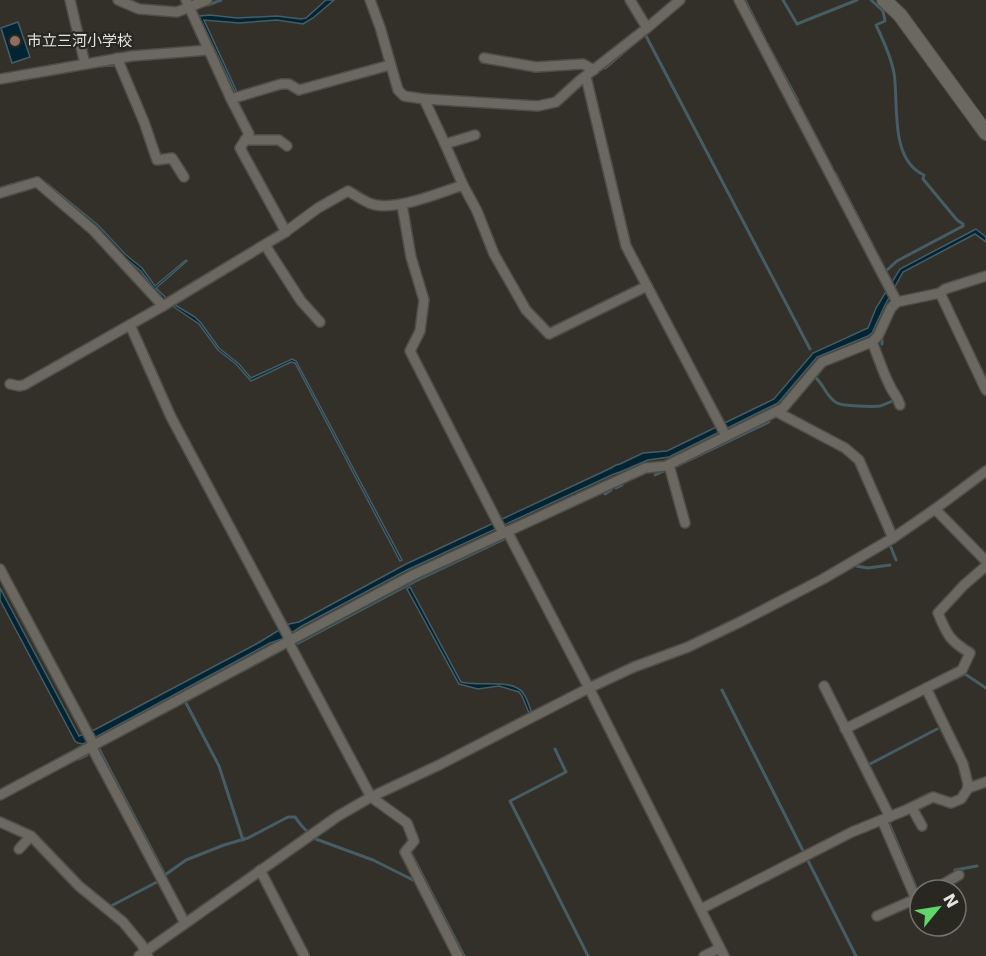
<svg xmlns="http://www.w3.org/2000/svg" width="986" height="956" font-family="'DejaVu Sans','Noto Sans JP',sans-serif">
<rect width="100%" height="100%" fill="#323029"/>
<!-- water -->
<g fill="#032432" stroke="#465d66" stroke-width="1.5">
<polygon points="326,0 334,0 313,18 303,24 277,20 239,23 204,20 237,92 235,92 199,16 210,15 237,18 277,16 301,19 306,18"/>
<polygon points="18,22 30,57 12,63 1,28"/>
<polygon points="48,184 98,225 125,254 142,268 155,286 186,260 187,261 156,288 166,298 163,300 141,271 123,256 97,227 47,186"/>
<polygon points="976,229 986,237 986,242 975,234 903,272 885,305 872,333 868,336 817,357 778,403 669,457 648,460 620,472 614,474 407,570 302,626 282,639 270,643 83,744 78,743 75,741 0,600 0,588 79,736 96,729 258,643 289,624 299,622 406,564 611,468 616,465 620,464 643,453 667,451 774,399 813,353 868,328 876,308 900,269"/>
<polygon points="175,305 195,317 201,323 219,348 239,364 251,378 292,359 296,361 402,560 400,561 295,363 291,362 251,381 236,364 218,350 199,324 174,307"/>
<polygon points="503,538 504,540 417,581 298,644 297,642 415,580"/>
<path d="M410 587 461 682C478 687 513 678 523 693 527 698 529 705 531 711L529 713 522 696 519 692 499 686 478 689 459 684 407 589Z"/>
</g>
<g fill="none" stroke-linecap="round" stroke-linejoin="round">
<!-- stream -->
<g stroke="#465d66" stroke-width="3">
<polyline points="745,0 764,38"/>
<polyline points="783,0 797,24 857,0"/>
<path d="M871 0 883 11 885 21 876 25C883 40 891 56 894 73 899 104 889 159 924 175L923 179 957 220 963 224V226L897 261 886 271"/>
<polyline points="208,5 221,0"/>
<polyline points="645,34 810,349"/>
<polyline points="767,44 798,101"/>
<polyline points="101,66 114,65"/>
<polyline points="605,68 638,40"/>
<polyline points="800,107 832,168"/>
<polyline points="835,173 883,266"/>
<polyline points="0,188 25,181"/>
<polyline points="882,344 882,340"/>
<path d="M816 378C824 385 827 398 837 403 842 406 874 407 880 406 884 405 889 402 893 401"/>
<polyline points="677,466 769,422"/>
<polyline points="655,475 664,471"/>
<polyline points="616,488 622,485"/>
<polyline points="605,494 611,490"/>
<polyline points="890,545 896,560"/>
<polyline points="856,566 868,568 890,565"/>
<polyline points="722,690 856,956"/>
<polyline points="932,690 965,674 986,688"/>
<polyline points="186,703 219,766 243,840"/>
<polyline points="99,749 165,875 186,860 224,845 248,838 288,817 295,817 301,825 313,838 373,860 413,880 414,879"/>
<polyline points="555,749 566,772 510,801 588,956"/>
<polyline points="79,759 87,755"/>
<polyline points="870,768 868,765 937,729"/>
<polyline points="889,823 915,885"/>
<polyline points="411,853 464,956"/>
<polyline points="953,874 956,873 955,870 977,866"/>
<polyline points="924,890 932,886"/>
<polyline points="108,906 109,907 157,882"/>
</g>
<!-- street casing -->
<g stroke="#4f4d47" stroke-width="12">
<g id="street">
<polyline points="70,0 85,64"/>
<polyline points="118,0 139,9 177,12 207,0"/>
<polyline points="186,0 231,99 249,134 240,148 286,232"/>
<polyline points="370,0 380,27 398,90 404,96 424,99 538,106 556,102 579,81 647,28 680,0"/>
<polyline points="630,0 647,28"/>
<polyline points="739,0 897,302"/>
<polyline points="117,58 144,122 157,160 172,158 184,177"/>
<polyline points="484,58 536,67 583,64 594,70"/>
<polyline points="586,77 626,246 726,436"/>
<polyline points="0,79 132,56 209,50"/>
<polyline points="231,99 281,84 289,84 299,90 390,65"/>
<polyline points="424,99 445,144 463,185 477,211 494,254 526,310 549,334 647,286"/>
<polyline points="245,140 279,140 287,146"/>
<polyline points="445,144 475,135"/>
<polyline points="0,193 37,182 93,230 163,306"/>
<polyline points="402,205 411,257 424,300 420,331 410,351 503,533"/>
<polyline points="265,245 301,301 320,322"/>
<polyline points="940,293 986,390"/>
<polyline points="130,325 171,417 290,640"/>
<path d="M872 342C878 356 882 370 889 384 893 394 896 393 900 405"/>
<path d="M10 384 19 386 24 385 163 306 284 233 318 208 348 191C355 195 362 200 369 203 392 213 439 193 463 185"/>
<polyline points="777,412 845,448 859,460 893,538"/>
<polyline points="669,465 685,523"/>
<polyline points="935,509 986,561"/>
<polyline points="507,531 589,688 724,956"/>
<polyline points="0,569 94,745"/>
<polyline points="288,641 371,797 407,823 414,841 405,852 458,956"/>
<polyline points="824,686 890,817"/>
<path d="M845 729 962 670 970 653C950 641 947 635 938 613L964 585 986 566"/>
<polyline points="91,746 185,923"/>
<polyline points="968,788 986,782"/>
<polyline points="0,795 413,575 645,468 666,466 783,408 822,362 872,342 878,336 891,308 897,302 940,293 945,289 986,276"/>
<polyline points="912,808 922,826"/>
<polyline points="882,820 916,899"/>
<polyline points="0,822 31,836 79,886 123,922 142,945 145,952 148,956"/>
<polyline points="19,849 31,836"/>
<polyline points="260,870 304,955"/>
<polyline points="933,890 959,875"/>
<polyline points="701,909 852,832 906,810 933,797 951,803 961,799 967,790 968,784 963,764 926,688"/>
<polyline points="877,916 920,897"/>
<polyline points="139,956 338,816 371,797 439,765 589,688 634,667 688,647 742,621 823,579 893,538 935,509 986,471"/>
<polyline points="704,956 720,948"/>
</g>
</g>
<!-- secondary casing -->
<g stroke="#4f4d47" stroke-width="16">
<polyline id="secondary" points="884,0 900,15 986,133"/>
</g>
<!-- street -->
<use href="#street" stroke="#6a6860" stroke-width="9"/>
<!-- secondary -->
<use href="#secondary" stroke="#6a6860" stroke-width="14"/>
</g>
<!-- markers -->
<circle fill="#8d6e63" stroke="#282720" stroke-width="2" cx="15" cy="41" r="6"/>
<g text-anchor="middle" stroke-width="4.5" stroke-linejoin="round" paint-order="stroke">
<!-- poi labels -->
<g font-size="15" fill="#e4e3de" stroke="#282720" text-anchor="start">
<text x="27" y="46">市立三河小学校</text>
</g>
</g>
<!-- north arrow -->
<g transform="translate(938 908) rotate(60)"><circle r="28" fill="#282720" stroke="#73726c" stroke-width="1.5"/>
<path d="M0-4.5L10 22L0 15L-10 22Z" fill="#5fd56b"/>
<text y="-9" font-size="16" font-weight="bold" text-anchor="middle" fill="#e4e3de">N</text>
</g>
</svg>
